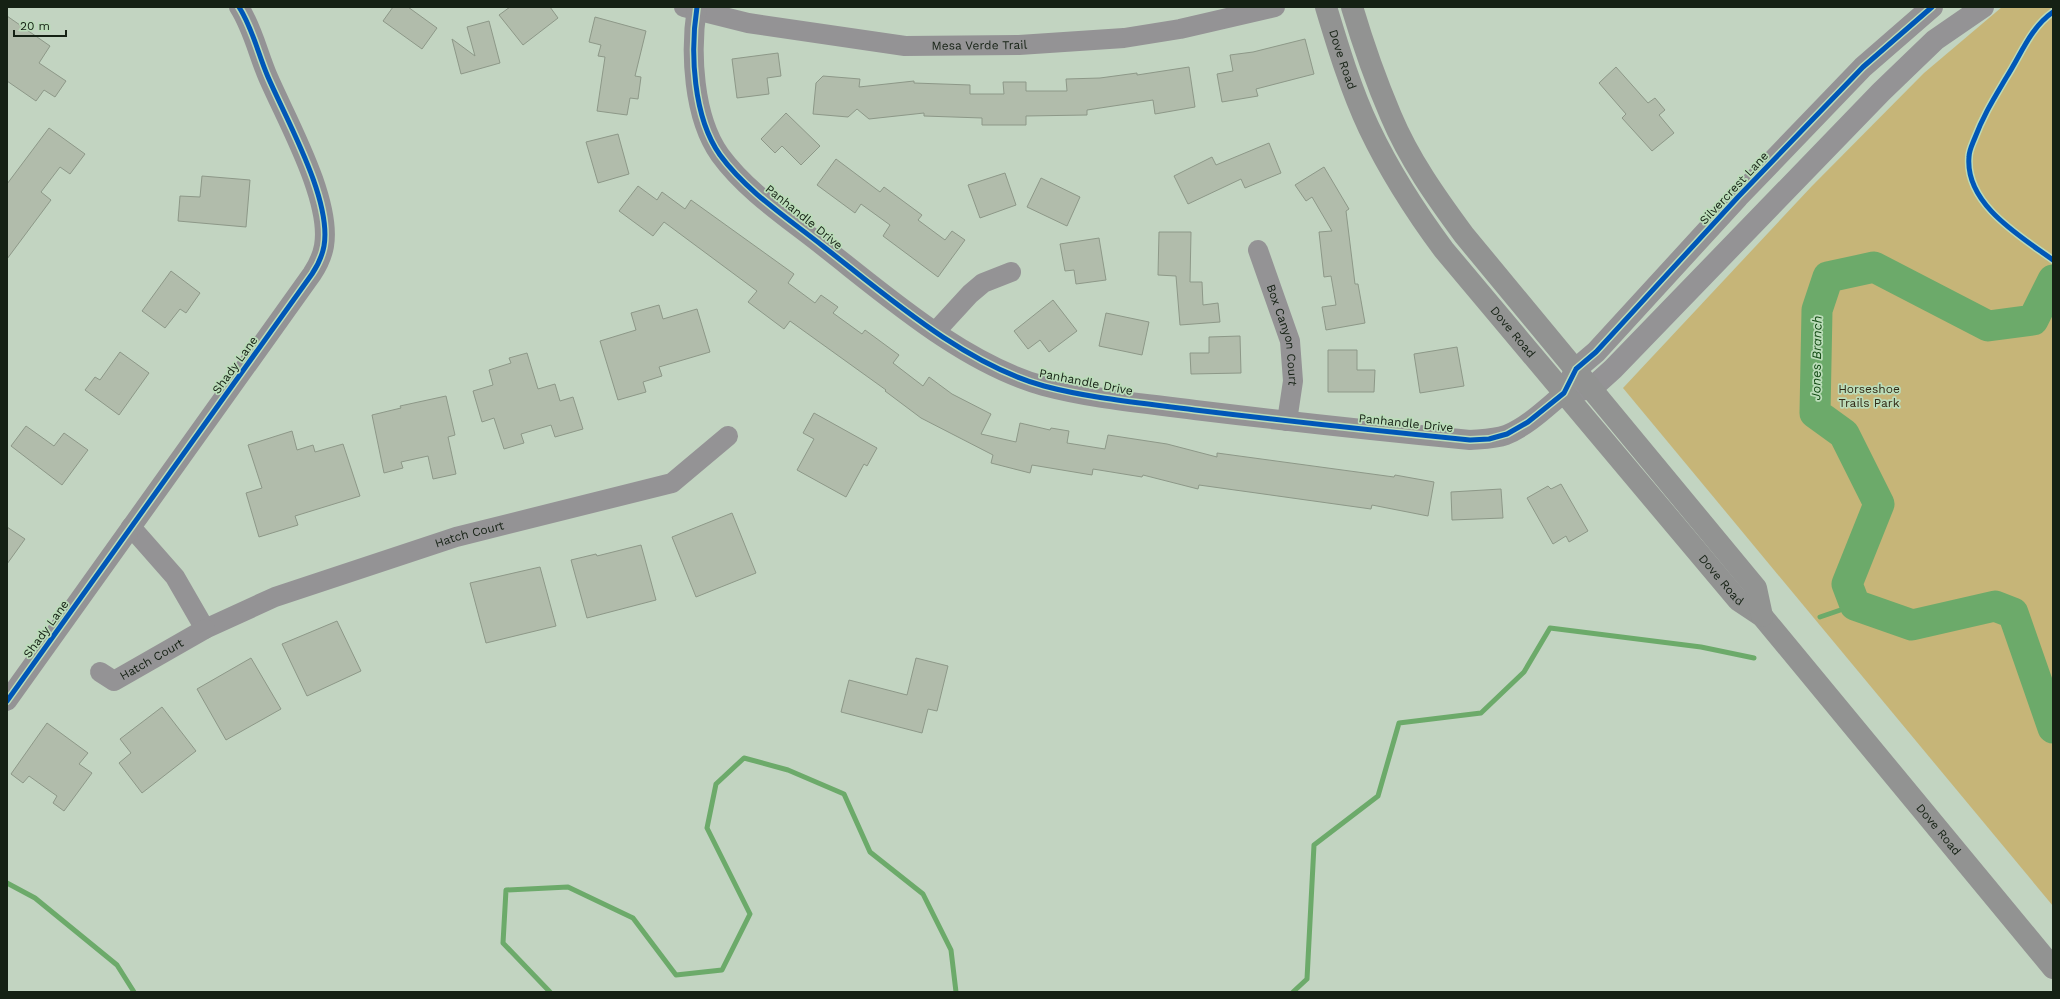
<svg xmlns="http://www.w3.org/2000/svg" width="2060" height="999" font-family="'Work Sans',sans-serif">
<rect width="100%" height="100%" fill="#c2d4c1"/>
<!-- green -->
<polygon fill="#c6b578" points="2002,7 2053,7 2053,906 1623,388 1812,186 1924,73"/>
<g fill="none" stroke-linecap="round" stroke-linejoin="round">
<!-- stream -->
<g stroke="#6caa6a" stroke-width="5">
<polyline points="1820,617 1855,605"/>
<polyline points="7,883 35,898 117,965 134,992"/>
<polyline points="550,992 503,943 506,890 568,887 633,918 676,975 722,970 750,914 707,828 716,784 744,758 788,770 844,794 870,852 923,894 951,950 956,992"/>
<polyline points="1293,992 1307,979 1314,845 1378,796 1399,723 1481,713 1524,672 1550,628 1701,647 1754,658"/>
</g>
<!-- river -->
<polyline stroke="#6caa6a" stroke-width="31" points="2053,280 2033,320 1988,326 1874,267 1828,277 1817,310 1815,413 1844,434 1879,504 1847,584 1855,605 1912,625 1995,606 2013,613 2053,728"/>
</g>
<!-- building -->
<g fill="#b1bcab" stroke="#8d9888">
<polygon points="393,7 408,7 437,28 422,49 383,21"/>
<polygon points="510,7 550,7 558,18 523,45 499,15"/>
<polygon points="7,16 50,46 39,63 66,81 55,97 44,90 36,101 7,81"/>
<polygon points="595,17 646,31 635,76 641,77 638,99 630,98 627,115 597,111 605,57 598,56 601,45 589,42"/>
<polygon points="489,21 500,63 461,74 452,39 475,56 467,27"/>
<polygon points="1305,39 1314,74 1256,89 1258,96 1222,102 1217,74 1233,71 1230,55 1253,52"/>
<polygon points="778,53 781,76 767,78 769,94 737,98 732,59"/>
<polygon points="1189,67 1195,107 1155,114 1153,100 1087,110 1087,115 1026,116 1026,125 982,125 982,118 924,116 924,113 869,119 857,109 848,117 813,114 816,83 823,76 860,79 859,87 914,81 914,83 970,85 970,94 1004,94 1003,82 1026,82 1026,91 1067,91 1066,79 1100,78 1137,73 1137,75"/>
<polygon points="1616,67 1648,103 1655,98 1665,110 1659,115 1674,133 1652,151 1622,118 1626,114 1599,83"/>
<polygon points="786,113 820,146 801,165 782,146 775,153 761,139"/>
<polygon points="49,128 85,154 70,174 60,167 41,192 51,200 7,259 7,184"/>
<polygon points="618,134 629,174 598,183 586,142"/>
<polygon points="1269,143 1281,173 1245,188 1241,179 1188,204 1174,176 1212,157 1216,165"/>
<polygon points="836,159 880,192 884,187 922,215 918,220 945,240 952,231 965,240 938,277 883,236 890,225 861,204 855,213 817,185"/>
<polygon points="1324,167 1349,209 1346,211 1355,284 1358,284 1365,323 1326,330 1322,307 1336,305 1331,276 1324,277 1319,232 1332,231 1312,197 1306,201 1295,185"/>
<polygon points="1005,173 1016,205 980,218 968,185"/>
<polygon points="202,176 250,180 246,227 178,221 180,196 200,197"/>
<polygon points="1041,178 1080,197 1067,226 1027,207"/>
<polygon points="638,186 657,200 662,192 685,209 691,200 794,274 788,283 815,303 821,295 838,307 833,313 862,334 865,330 899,355 893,363 923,386 929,377 952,394 991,414 981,434 1016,442 1020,423 1050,430 1051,428 1069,431 1067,443 1105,449 1108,435 1167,444 1217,457 1217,453 1394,477 1395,475 1434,482 1428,516 1372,505 1371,509 1199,485 1198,489 1143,475 1142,477 1093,469 1092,475 1032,465 1030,473 991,463 993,455 921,418 885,391 886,390 790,321 784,329 748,302 757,291 664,222 653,236 619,211"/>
<polygon points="1159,232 1191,232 1190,282 1202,282 1203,305 1218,303 1220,322 1180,325 1176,276 1158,275"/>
<polygon points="1099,238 1106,280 1076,284 1074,270 1065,271 1060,244"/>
<polygon points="171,271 200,293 186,313 180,309 165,328 142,311"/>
<polygon points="1053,300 1077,331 1049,352 1040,340 1028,349 1014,331"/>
<polygon points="659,305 663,319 697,309 710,352 659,367 662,376 643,382 646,392 618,400 600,341 636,330 631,313"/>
<polygon points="1106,313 1149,322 1142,355 1099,346"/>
<polygon points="1240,336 1241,373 1191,374 1190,353 1209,353 1209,337"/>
<polygon points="1457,347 1464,386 1420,393 1414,354"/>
<polygon points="1328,350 1357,350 1357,370 1375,370 1374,392 1328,392"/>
<polygon points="120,352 149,373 119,415 85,390 95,377 100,380"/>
<polygon points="527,353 538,389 555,384 560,401 573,397 583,429 555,437 551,425 521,434 524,443 504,449 494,418 482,422 473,391 493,385 489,370 511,363 509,358"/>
<polygon points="446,396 455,435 448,437 456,474 433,479 428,456 401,462 403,468 384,473 372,415 401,408 400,406"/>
<polygon points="814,413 877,448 867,466 864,464 846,497 797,470 814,439 803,433"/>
<polygon points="26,426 54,446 64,433 88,450 62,485 11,446"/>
<polygon points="292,431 297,450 313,445 315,452 343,444 360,496 295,516 298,525 259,537 246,493 262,488 248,445"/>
<polygon points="1561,484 1588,531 1569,542 1566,536 1553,544 1527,498 1548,486 1551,489"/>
<polygon points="1501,489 1503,518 1452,520 1451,492"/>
<polygon points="732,513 756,573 696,597 672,537"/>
<polygon points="7,527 25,539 7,564"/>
<polygon points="641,545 656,600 587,618 571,560 596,554 597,556"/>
<polygon points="540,567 556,626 486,643 470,583"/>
<polygon points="337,621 361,671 307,696 282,644"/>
<polygon points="251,658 281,709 226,740 197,689"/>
<polygon points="916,658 948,666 937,711 928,709 922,733 841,712 849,680 907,695"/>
<polygon points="162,707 196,751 142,793 119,763 131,753 120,739"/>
<polygon points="47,723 88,753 79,764 92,773 64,811 53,803 57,796 29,776 23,783 11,774"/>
</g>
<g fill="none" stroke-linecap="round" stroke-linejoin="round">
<!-- minor -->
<g stroke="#949395" stroke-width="20">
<path id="s1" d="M684 7 748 23 905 46 1019 45 1124 38 1180 29 1275 7"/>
<path d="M697 7C690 52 693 117 720 155 747 192 789 219 824 247 888 297 964 364 1044 386 1093 399 1144 403 1195 410 1286 421 1378 431 1470 440 1482 439 1495 439 1506 435 1528 426 1546 408 1564 393"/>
<path id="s2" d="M1258 250 1290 341 1293 381 1287 421"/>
<polyline points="936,331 970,294 983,283 1011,272"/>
<path id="s3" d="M131 527 175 577 205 629 275 597 456 537 672 483 728 436"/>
<path id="s4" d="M100 672 114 681 205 629"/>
<path d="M7 701 312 274C318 265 322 257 324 246 332 200 287 121 268 77 258 54 253 29 239 7"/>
</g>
<!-- tertiary -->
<g stroke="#949395" stroke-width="22">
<polyline points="1567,387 1576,369 1596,352 1738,197 1863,67 1932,7"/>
<polyline points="1564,393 1592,388 1613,369 1881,92 1935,40 1983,7"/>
</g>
<!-- secondary -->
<g stroke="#929392" stroke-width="22">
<path id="s5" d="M1326 7C1338 47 1351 90 1369 128 1390 172 1415 211 1444 250L1738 600 1762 616 2053 968"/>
<path d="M1352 7C1363 44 1376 81 1391 116 1409 159 1436 197 1464 235L1756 588 1762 616"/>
</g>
<!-- cycleway casing -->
<g stroke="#bbdcb9" stroke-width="8">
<g id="cycleway">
<path d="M697 7C690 52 693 117 720 155 747 192 789 219 824 247 888 297 964 364 1044 386 1093 399 1144 403 1195 410 1286 421 1378 431 1470 440L1489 439 1507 434 1528 422 1564 393 1576 369 1596 352 1738 197 1863 67 1932 7"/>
<path d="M2053 12C2030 28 2021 55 2006 78 1993 100 1983 116 1974 140 1972 145 1969 151 1969 157 1965 204 2020 236 2053 260"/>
<path d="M7 701 312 274C318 265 322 257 324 246 332 200 287 121 268 77 258 54 253 29 239 7"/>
</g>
</g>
<!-- cycleway -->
<use href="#cycleway" stroke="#0057b8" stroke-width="5"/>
</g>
<g text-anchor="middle" stroke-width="3.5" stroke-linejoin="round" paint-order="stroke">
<!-- street labels -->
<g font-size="12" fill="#152114" stroke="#bbdcb9">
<text dy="4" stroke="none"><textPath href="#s1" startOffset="299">Mesa Verde Trail</textPath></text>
<text dy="4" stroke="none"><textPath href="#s5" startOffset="55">Dove Road</textPath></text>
<text transform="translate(1734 188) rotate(-47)" y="4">Silvercrest Lane</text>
<text transform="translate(804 217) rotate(39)" y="4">Panhandle Drive</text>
<text dy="4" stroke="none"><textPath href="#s5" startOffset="379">Dove Road</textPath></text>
<text dy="4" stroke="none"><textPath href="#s2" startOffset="89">Box Canyon Court</textPath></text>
<text transform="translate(235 365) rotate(-54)" y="4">Shady Lane</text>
<text transform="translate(1086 382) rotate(11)" y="4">Panhandle Drive</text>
<text transform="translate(1406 423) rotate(6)" y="4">Panhandle Drive</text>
<text dy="4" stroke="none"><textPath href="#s3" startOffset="408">Hatch Court</textPath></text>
<text dy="4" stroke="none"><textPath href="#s5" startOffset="703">Dove Road</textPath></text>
<text transform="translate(46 629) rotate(-54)" y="4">Shady Lane</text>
<text dy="4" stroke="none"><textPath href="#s4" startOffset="60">Hatch Court</textPath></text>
<text dy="4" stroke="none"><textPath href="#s5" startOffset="1035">Dove Road</textPath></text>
</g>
<!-- park labels -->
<g font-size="12" fill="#322915" stroke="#bbdcb9">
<text x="1869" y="393">Horseshoe<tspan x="1869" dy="14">Trails Park</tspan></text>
</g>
<!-- water labels -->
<g font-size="13" font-style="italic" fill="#104911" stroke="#bbdcb9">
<text transform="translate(1816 358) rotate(-89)" y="5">Jones Branch</text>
</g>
</g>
<!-- border -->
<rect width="2060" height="999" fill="none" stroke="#152114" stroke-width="16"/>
<!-- scale -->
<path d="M14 30v6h52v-6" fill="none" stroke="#152114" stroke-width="2"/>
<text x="20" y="30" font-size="12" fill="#152114" stroke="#bbdcb9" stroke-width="3" paint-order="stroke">20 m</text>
</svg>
